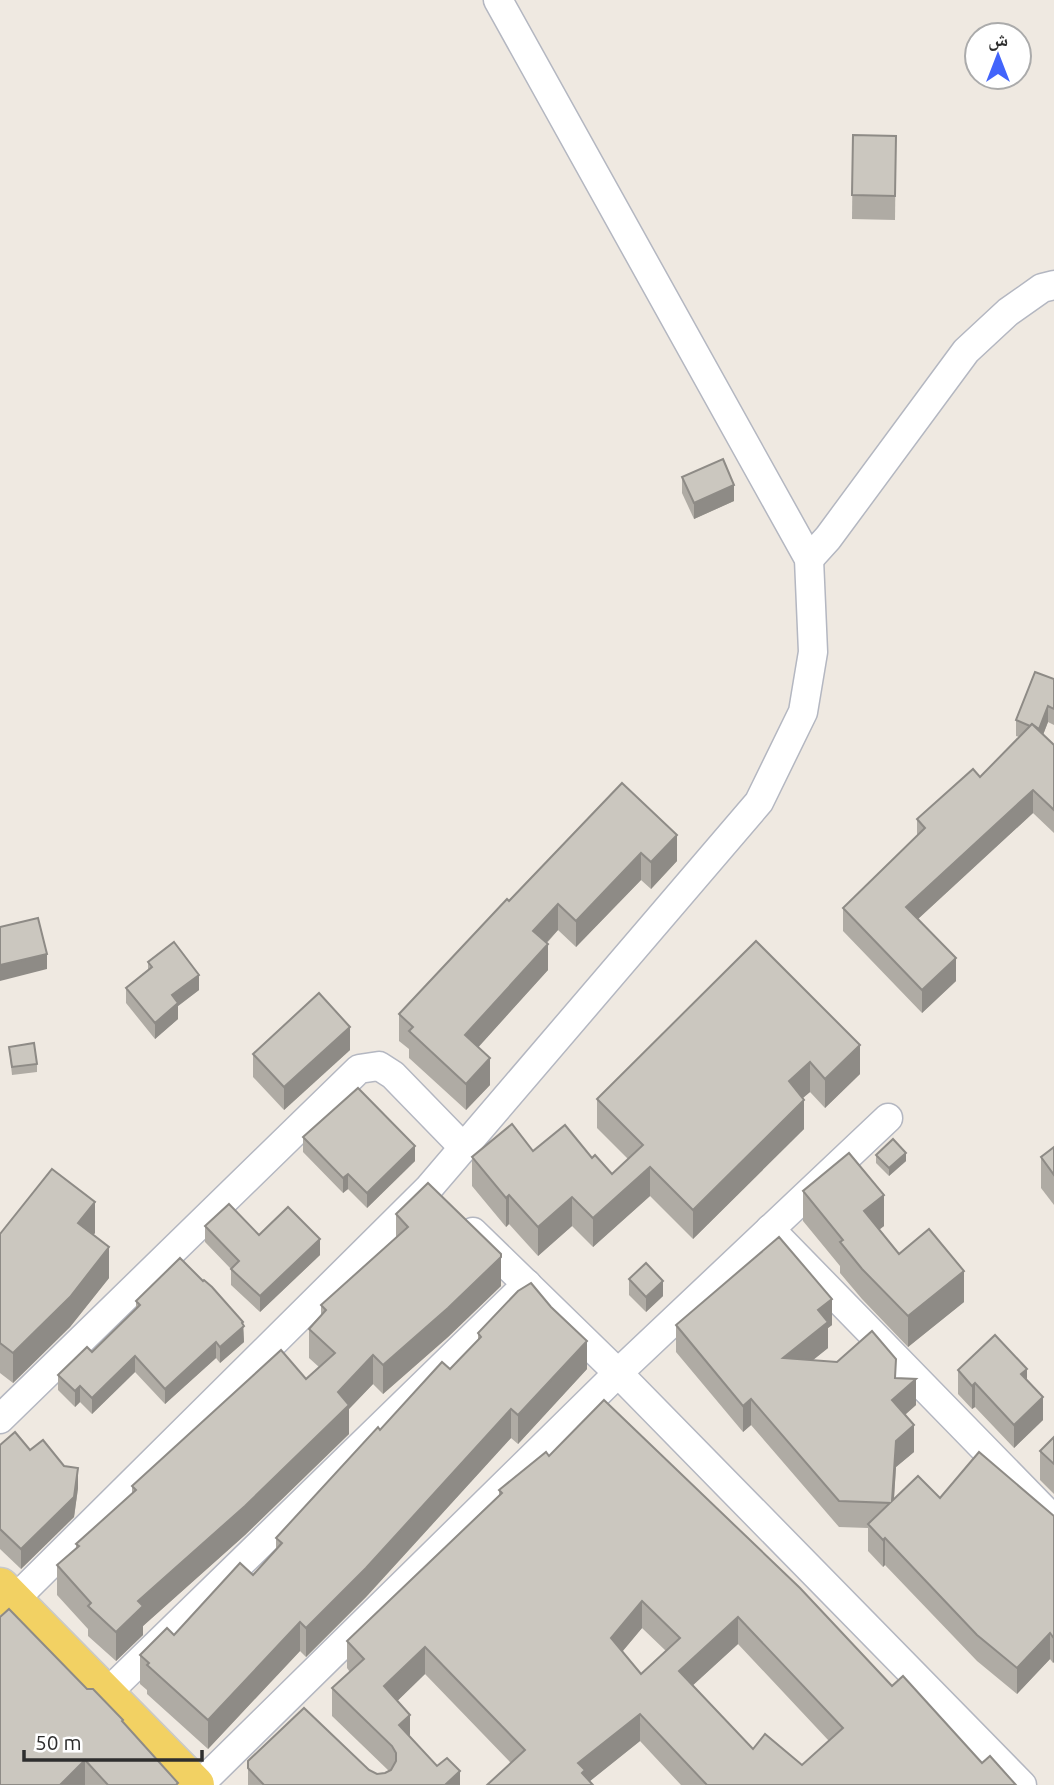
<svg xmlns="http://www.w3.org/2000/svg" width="1054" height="1785" font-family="Ubuntu,'Noto Naskh Arabic',sans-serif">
<rect width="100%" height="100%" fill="#efe9e1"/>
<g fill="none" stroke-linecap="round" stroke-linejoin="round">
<!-- minor casing -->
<g stroke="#b4b7c1" stroke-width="31">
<g id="minor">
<polyline points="809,559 828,538 966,351 1008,312 1042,288 1054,285"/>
<polyline points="770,1229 1054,1520"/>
<polyline points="473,1232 618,1373 1022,1785"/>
<polyline points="0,1419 359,1069 379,1066 393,1075 463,1147"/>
<polyline points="13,1601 428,1189 759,802 803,712 813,652 809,559 498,0"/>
<polyline points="106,1694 527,1284"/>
<polyline points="199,1785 618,1373 888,1118"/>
</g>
</g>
<!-- primary casing -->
<g stroke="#c9c9c9" stroke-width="41">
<polyline id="primary" points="0,1587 195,1785"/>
</g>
<!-- minor -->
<use href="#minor" stroke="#fff" stroke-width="28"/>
<!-- primary -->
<use href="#primary" stroke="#f2d163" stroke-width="38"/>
</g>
<!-- wall -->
<g fill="#afaba4" fill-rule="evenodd">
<polygon points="853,135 896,136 895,220 852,219"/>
<polygon points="682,477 734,501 694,519 682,493"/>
<polygon points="1054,679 1054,725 1048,722 1043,735 1054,745 1054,833 1033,813 918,919 956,981 922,1013 843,931 843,908 917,836 917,819 980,777 1019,737 1016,736 1016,720"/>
<polygon points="622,783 677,861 651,889 641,880 576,947 558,930 547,943 548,970 478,1047 490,1085 466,1110 409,1058 409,1049 399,1041 399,1014"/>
<polygon points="756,941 860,1074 825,1108 810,1092 802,1098 804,1129 693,1239 650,1196 593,1247 572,1226 538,1256 509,1224 506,1227 472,1186 472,1157 533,1151 592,1158 612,1174 628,1159 597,1128 597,1099"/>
<polygon points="148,962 199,990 178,1006 178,1019 155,1039 126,1003 126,988 148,970"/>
<polygon points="9,1047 37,1064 37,1072 12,1075"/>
<polygon points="350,1050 284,1110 253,1077 253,1054"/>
<polygon points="303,1137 415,1161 367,1208 348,1189 343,1193 303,1152"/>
<polygon points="1054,1147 1054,1205 1041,1188 1041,1157"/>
<polygon points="876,1155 906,1161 889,1176 876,1163"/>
<polygon points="803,1191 884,1226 879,1229 899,1254 964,1302 908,1347 862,1299 840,1273 840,1266 803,1221"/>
<polygon points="396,1214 501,1286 448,1337 383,1394 373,1384 349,1409 349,1434 245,1535 143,1626 143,1635 116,1661 88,1636 88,1629 57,1595 57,1565 76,1549 76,1544 132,1493 132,1486 306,1379 319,1367 309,1358 309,1329 321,1316 321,1305 396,1237"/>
<polygon points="205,1226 259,1235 320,1255 260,1312 231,1285 231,1269 205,1242"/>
<polygon points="95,1233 93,1235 109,1278 70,1327 13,1383 0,1373 0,1234"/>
<polygon points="629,1279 663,1296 646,1312 629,1295"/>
<polygon points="136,1301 243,1325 244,1342 220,1363 216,1358 165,1404 135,1372 92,1414 80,1402 75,1407 58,1390 58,1375 92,1352 136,1309"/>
<polygon points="676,1325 832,1325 828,1328 828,1348 813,1360 896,1378 916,1405 905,1415 914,1452 896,1467 894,1499 940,1498 1054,1516 1054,1662 1053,1663 1050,1659 1017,1694 977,1661 885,1565 883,1567 868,1551 868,1528 839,1527 751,1425 743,1432 676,1352"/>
<polygon points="478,1333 587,1369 518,1444 511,1438 366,1597 306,1657 300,1651 208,1749 147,1694 147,1690 140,1684 140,1655 174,1635 253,1575 276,1549 276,1538 380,1430 450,1369 478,1340"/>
<polygon points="958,1370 1027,1380 1043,1420 1014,1448 975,1407 972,1409 958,1394"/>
<polygon points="1054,1437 1054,1494 1040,1480 1040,1451"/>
<polygon points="0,1445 30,1450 78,1488 74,1517 21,1569 0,1549"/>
<path d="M549 1456 892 1686 982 1763 1016 1785H681L640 1741 590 1781 511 1763 425 1674 397 1701 410 1737 437 1766 460 1785H248V1761L369 1770 377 1774 385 1773 389 1771 332 1716V1688L350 1672 347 1668V1641L499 1495V1490ZM642 1628 666 1651 641 1674 622 1652ZM738 1644 829 1741 802 1765 753 1749 693 1685Z"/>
<polygon points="87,1689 123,1722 178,1785 0,1785"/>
</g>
<!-- shaded-wall -->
<g fill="#8e8b86">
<polygon points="734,485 734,501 694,519 694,503"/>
<polygon points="1048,706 1048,722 1039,745 1039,729"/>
<polygon points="1033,790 1033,813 906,930 906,907"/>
<polygon points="677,835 677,861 651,889 651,862"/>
<polygon points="641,853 641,880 576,947 576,921"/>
<polygon points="558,904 558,930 533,957 533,931"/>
<polygon points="548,944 548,970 465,1062 465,1035"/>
<polygon points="47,954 47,969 0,981 0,965"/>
<polygon points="956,958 956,981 922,1013 922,990"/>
<polygon points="199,975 199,990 178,1006 178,1019 155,1039 155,1023 172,995"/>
<polygon points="350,1027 350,1050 284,1110 284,1087"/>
<polygon points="860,1045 860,1074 825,1108 825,1079"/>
<polygon points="490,1058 490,1085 466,1110 466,1084"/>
<polygon points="810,1062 810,1092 789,1110 789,1081"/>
<polygon points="804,1100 804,1129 693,1239 693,1210"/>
<polygon points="415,1146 415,1161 367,1208 367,1193"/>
<polygon points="906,1153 906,1161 889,1176 889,1168"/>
<polygon points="650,1167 650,1196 593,1247 593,1218"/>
<polygon points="348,1174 348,1189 343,1193 343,1178"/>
<polygon points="509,1195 509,1224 506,1227 506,1198"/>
<polygon points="884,1195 884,1226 864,1242 864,1211"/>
<polygon points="572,1197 572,1226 538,1256 538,1227"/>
<polygon points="95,1202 95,1233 78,1253 78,1223"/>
<polygon points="320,1239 320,1255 260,1312 260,1296"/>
<polygon points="109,1247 109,1278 70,1327 13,1383 13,1353"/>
<polygon points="501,1257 501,1286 448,1337 383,1394 383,1365"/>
<polygon points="964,1271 964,1302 908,1347 908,1316"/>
<polygon points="663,1281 663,1296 646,1312 646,1297"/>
<polygon points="832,1299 832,1325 828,1328 828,1348 783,1384 783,1358 818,1310"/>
<polygon points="243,1322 244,1342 220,1363 220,1347"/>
<polygon points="587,1341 587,1369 518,1444 518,1415"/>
<polygon points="216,1342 216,1358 165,1404 165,1389"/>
<polygon points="373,1355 373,1384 349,1409 349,1434 245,1535 143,1626 143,1635 116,1661 116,1632 138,1601"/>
<polygon points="135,1356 135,1372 92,1414 92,1398"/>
<polygon points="896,1359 896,1385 916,1379 916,1405 892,1426 892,1400"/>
<polygon points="1027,1369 1027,1393 1021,1374"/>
<polygon points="975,1383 975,1407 972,1409 972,1386"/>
<polygon points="80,1386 80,1402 75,1407 75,1391"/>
<polygon points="1043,1397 1043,1420 1014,1448 1014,1425"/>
<polygon points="751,1399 751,1425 743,1432 743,1406"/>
<polygon points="511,1409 511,1438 366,1597 306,1657 306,1628"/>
<polygon points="914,1425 914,1452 896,1467 892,1527 892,1501 896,1441"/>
<polygon points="78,1468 78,1488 74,1517 21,1569 21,1549"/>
<polygon points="885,1538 885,1565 883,1567 883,1540"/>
<polygon points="642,1601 642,1628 611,1665 611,1638"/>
<polygon points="738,1617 738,1644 679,1698 679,1671"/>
<polygon points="300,1622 300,1651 208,1749 208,1720"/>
<polygon points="1050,1633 1050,1659 1017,1694 1017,1668"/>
<polygon points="1054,1636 1054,1662 1053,1663 1053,1637"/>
<polygon points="425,1647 425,1674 384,1714 384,1686"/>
<polygon points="640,1714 640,1741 585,1785 578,1763"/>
<polygon points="410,1715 410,1742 399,1725"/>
<polygon points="85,1760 85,1785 60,1785"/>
<polygon points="460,1771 460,1785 445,1785"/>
</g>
<!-- building -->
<g fill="#cbc7bf" stroke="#8e8b86" stroke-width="2" fill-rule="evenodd">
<polygon points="853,135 896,136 895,196 852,195"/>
<polygon points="723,459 734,485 694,503 682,477"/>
<polygon points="1035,672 1054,679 1054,709 1048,706 1039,729 1032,724 1030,726 1016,720"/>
<polygon points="1032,724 1054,745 1054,810 1033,790 906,907 956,958 922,990 843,908 925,828 917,819 973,769 980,777"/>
<polygon points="622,783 677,835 651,862 641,853 576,921 558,904 533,931 548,944 465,1035 490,1058 466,1084 409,1031 413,1027 399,1014 507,899 509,901"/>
<polygon points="38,918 47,954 0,965 0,927"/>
<polygon points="756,941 860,1045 825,1079 810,1062 789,1081 804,1100 693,1210 650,1167 593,1218 572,1197 538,1227 509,1195 506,1198 472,1157 512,1124 533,1151 565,1125 592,1158 595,1155 612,1174 643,1145 597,1099"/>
<polygon points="174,942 199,975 172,995 178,1003 155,1023 126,988 152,967 148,962"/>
<polygon points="319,993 350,1027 284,1087 253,1054"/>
<polygon points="34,1043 37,1064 12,1067 9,1047"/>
<polygon points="358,1088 415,1146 367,1193 348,1174 343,1178 303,1137"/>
<polygon points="893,1139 906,1153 889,1168 876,1155"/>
<polygon points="1054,1147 1054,1175 1041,1157"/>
<polygon points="849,1153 884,1195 864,1211 899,1254 929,1229 964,1271 908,1316 862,1269 840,1242 843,1240 803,1191"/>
<polygon points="52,1169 95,1202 78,1223 109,1247 70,1297 13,1353 0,1343 0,1234"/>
<polygon points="428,1183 501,1254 501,1257 448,1308 383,1365 373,1355 338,1392 349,1405 245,1506 138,1601 143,1606 116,1632 88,1606 91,1603 57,1565 79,1546 76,1544 136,1490 132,1486 281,1350 306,1379 335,1353 309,1329 326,1310 321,1305 408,1227 396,1214"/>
<polygon points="229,1204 259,1235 288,1207 320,1239 260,1296 231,1269 239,1261 205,1226"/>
<polygon points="779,1237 832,1299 818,1310 828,1322 783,1358 837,1362 872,1331 896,1359 895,1378 916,1379 892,1400 914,1425 896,1441 892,1501 918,1476 940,1498 979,1452 1054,1516 1054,1636 1053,1637 1050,1633 1017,1668 977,1635 885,1538 883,1540 868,1524 890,1503 839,1501 751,1399 743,1406 676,1325"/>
<polygon points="180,1258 203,1281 204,1280 212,1287 243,1322 242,1323 244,1326 220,1347 216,1342 165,1389 135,1356 92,1398 80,1386 75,1391 58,1375 87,1347 92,1352 140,1305 136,1301"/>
<polygon points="646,1263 663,1281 646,1297 629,1279"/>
<polygon points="531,1283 551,1307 587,1341 518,1415 511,1409 366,1568 306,1628 300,1622 208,1720 147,1665 149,1663 140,1655 167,1628 174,1635 240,1563 253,1575 282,1543 276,1538 378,1427 380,1430 442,1362 450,1369 481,1337 478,1333 518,1291"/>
<polygon points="995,1335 1027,1369 1021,1374 1043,1397 1014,1425 975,1383 972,1386 958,1370"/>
<path d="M604 1400 800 1588 892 1686 903 1676 982 1763 990 1756 1016 1785H707L640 1714 578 1763 585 1770 582 1773 593 1785H487L525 1750 425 1647 384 1686 410 1715 399 1725 437 1766 447 1758 460 1771 445 1785H264L248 1768V1761L304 1708 369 1770 377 1774 385 1773 391 1770 396 1761V1753L392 1746 332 1688 364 1659 347 1641 502 1493 499 1490 546 1452 549 1456ZM642 1601 680 1638 641 1674 611 1638ZM738 1617 843 1728 802 1765 765 1734 753 1749 679 1671Z"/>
<polygon points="15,1432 30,1450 43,1440 64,1466 78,1468 74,1497 21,1549 0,1529 0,1445"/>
<polygon points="1054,1437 1054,1464 1040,1451"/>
<polygon points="9,1609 87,1689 93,1689 123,1720 122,1721 178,1783 176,1785 108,1785 85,1760 60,1785 0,1785 0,1617"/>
</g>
<!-- north arrow -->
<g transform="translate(998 56)"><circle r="33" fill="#ffffff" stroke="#ababab" stroke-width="2"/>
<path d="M0-5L12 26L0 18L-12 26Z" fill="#4264fb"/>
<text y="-10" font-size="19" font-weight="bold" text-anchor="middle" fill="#2e2e2e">ش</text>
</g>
<!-- scale -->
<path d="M24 1750v10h178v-10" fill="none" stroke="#2e2e2e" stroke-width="3.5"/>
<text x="35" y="1750" font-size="21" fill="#2e2e2e" stroke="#ffffff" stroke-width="5" paint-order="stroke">50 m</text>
</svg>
